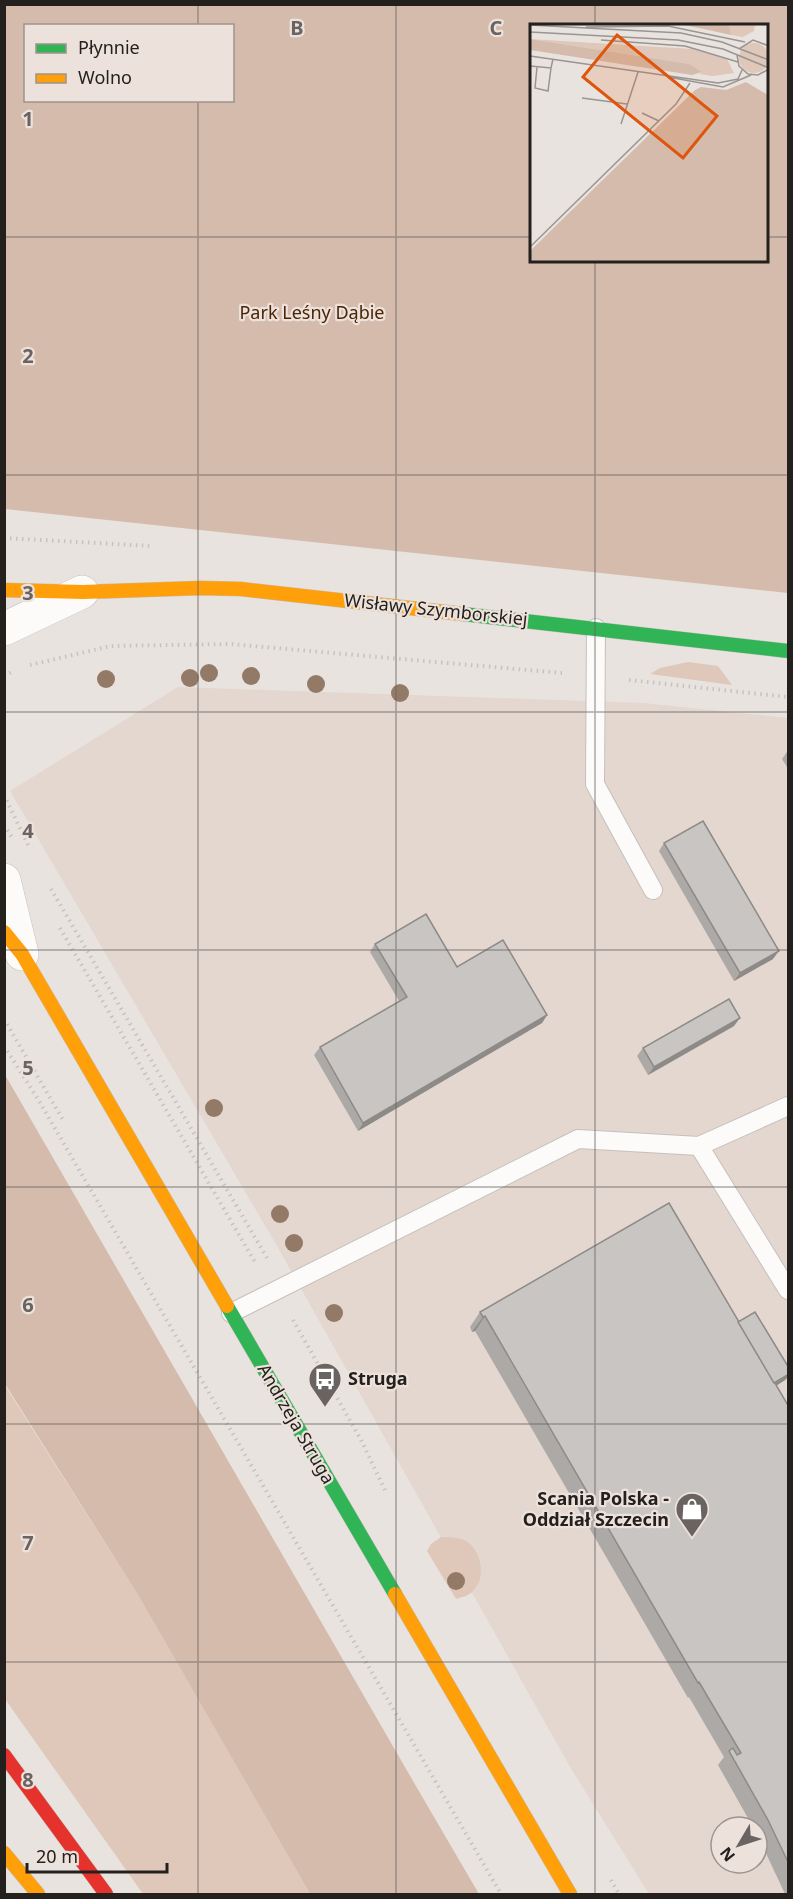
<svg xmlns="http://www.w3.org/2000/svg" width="793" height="1899" font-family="'Noto Sans',sans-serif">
<rect width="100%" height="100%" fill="#e9e3df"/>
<!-- built -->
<path fill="#e4d7cf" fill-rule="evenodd" d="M178 687 644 703 788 718V1894H649L570 1767 277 1246 10 791ZM721 1827H757V1863H721Z"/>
<!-- green -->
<g fill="#dfc8b9">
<polygon points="688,662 718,666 732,685 650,674 660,668"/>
<polygon points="4,1384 138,1595 310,1894 143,1894 5,1699"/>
<path d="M441 1537C450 1537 462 1537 469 1543 482 1554 486 1579 473 1591 469 1596 462 1597 456 1599L427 1551 431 1544Z"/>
</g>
<!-- forest -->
<g fill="#d5bbab" fill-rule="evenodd">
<path d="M5 4 788 5V593L5 509ZM26 26H232V100H26ZM532 26H768V261H532Z"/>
<polygon points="4,1073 420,1793 479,1894 310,1894 138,1595 5,1384"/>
</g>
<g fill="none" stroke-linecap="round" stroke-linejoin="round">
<!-- lane casing -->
<g stroke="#c5c0bd" stroke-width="20">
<g id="lane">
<polyline points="596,628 595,784 653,890"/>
<polyline points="699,1146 788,1290"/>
<polyline points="231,1313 578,1139 699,1146 788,1106"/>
</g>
</g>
<!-- street casing -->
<g stroke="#c5c0bd" stroke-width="34">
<g id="street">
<polyline points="4,629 82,592"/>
<polyline points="4,880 22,954"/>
</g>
</g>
<!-- fast casing -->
<g stroke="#c5c0bd" stroke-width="15">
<g id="fast">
<polyline points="463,614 788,651"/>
<polyline points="227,1306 395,1594"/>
</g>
</g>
<!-- slow casing -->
<g stroke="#c5c0bd" stroke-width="15">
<g id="slow">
<polyline points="4,590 83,592 201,588 241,589 463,614"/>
<polyline points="4,932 22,954 227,1306"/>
<polyline points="395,1594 570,1894"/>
<polyline points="4,1853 38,1894"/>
</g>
</g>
<!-- jam casing -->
<g stroke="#c5c0bd" stroke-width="15">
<polyline id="jam" points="4,1755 106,1894"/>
</g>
<!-- path -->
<g stroke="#c5c3c1" stroke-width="4" stroke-dasharray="1.5 4.5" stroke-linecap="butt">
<polyline points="4,538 152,546"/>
<polyline points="30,665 111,646 230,644 562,673"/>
<polyline points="4,676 14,671"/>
<polyline points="629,680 788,697"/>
<polyline points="4,795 28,845"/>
<polyline points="4,825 13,839"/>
<polyline points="51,889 267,1258"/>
<polyline points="60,928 256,1264"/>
<polyline points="4,1019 63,1120"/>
<polyline points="4,1046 39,1101 501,1894"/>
<polyline points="293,1320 361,1440 385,1490"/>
<polyline points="611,1880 619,1894"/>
</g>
<!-- lane -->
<use href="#lane" stroke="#fcfbfa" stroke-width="18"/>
<!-- street -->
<use href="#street" stroke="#fcfbfa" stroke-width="33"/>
<!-- fast -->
<use href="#fast" stroke="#30b455" stroke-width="14"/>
<!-- slow -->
<use href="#slow" stroke="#ff9f0a" stroke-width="14"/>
<!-- jam -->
<use href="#jam" stroke="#e5322d" stroke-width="14"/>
</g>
<!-- trees -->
<g fill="#927a67">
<circle cx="209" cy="673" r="9"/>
<circle cx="251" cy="676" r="9"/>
<circle cx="190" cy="678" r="9"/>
<circle cx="106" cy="679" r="9"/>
<circle cx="316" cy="684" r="9"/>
<circle cx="400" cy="693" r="9"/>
<circle cx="214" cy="1108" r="9"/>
<circle cx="280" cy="1214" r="9"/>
<circle cx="294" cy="1243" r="9"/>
<circle cx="334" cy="1313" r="9"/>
<circle cx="456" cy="1581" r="9"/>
</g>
<!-- wall -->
<g fill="#ada9a7">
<polygon points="789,749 789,770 782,759"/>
<polygon points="664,843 773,959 734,981 659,851"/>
<polygon points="375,944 457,967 547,1015 542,1023 358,1131 314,1055 320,1047 399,1001 370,952"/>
<polygon points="734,1026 648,1075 637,1056 643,1048"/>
<polygon points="480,1312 738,1322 789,1368 789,1376 785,1380 776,1386 789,1407 789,1894 785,1894 757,1834 757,1827 753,1827 718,1765 724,1757 689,1697 688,1698 475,1331 472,1332 470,1327"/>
</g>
<!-- shaded-wall -->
<g fill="#8d8a88">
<polygon points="779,951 773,959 734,981 740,973"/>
<polygon points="547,1015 542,1023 358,1131 363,1123"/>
<polygon points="740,1018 734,1026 648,1075 654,1067"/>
<polygon points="485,1316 475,1331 472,1332 483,1317"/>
<polygon points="789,1374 789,1376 785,1380 763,1394 768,1386"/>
</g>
<!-- building -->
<g fill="#c9c5c2" stroke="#8d8a88" stroke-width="1.5">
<polygon points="703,821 779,951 740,973 664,843"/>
<polygon points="426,914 457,967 503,940 547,1015 363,1123 320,1047 407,997 375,944"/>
<polygon points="729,999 740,1018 654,1067 643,1048"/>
<polygon points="669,1203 789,1407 789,1864 768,1820 729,1751 733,1748 737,1755 741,1753 699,1682 698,1683 485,1316 483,1317 480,1312"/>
<polygon points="755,1312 789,1368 789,1374 774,1383 738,1322"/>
</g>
<!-- grid -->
<path fill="none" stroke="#696462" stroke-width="1.5" stroke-opacity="0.55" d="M198 4V26M396 4V1894M595 4V26M198 100V1894M4 237H532M768 237H788M595 261V1894M4 475H788M4 712H788M4 950H788M4 1187H788M4 1424H788M4 1662H788"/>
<!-- icons -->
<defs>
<g id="bus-pin" transform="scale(1.725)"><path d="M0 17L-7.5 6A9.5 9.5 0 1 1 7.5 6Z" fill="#696462" stroke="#ede2db"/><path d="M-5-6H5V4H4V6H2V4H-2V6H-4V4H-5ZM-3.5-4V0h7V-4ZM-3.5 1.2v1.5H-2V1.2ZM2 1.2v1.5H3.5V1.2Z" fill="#fff"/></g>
<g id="shop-pin" transform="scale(1.725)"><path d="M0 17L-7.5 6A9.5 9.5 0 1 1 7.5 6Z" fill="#696462" stroke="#ede2db"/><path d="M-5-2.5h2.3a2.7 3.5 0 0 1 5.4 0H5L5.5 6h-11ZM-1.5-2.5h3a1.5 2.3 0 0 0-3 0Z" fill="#fff"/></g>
</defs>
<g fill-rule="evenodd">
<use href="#bus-pin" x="325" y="1379"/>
<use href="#shop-pin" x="692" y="1509"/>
</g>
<g text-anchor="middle" stroke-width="4.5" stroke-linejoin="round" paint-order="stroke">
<!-- park labels -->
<g font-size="18" fill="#4b2404" stroke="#ede2db">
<text x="312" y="319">Park Leśny Dąbie</text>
</g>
<!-- street labels -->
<g font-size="18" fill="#24201e" stroke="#ede2db">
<text transform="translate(436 610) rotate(6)" y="6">Wisławy Szymborskiej</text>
<text transform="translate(296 1424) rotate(60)" y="6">Andrzeja Struga</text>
</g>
<!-- poi labels -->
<g font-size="18" font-weight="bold" fill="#24201e" stroke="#ede2db" text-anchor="start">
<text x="348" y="1385">Struga</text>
<text x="669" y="1505" text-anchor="end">Scania Polska -<tspan x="669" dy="21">Oddział Szczecin</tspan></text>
</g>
</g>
<!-- overview -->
<g transform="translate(530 24)">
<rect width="238" height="238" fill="#e9e3df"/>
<path d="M199 0H225L224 7 213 13 201 11ZM0 15 162 25 197 35 204 49 183 52 169 50 172 48 160 40ZM209 34a15 15 0 1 1 30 0a15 15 0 1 1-30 0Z" fill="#dfc8b9"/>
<path d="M149 0H199L201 11 169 4ZM0 15 160 40 172 48 162 51 0 26ZM216 58 238 71V238H0V227L165 66 171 63 196 66Z" fill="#d5bbab"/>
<path fill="none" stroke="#9a9592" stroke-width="1.5" d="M0 1 151 9 192 18 239 36M56 3 138 2 215 18M0 8 148 16 193 25 239 44M71 16 155 22 208 38M209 25 223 16 239 22M207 31 209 42 218 50 228 51 239 45M0 32 188 59 208 55 212 46M0 42 21 44 23 35M7 43 5 64 18 67 21 44M138 53 193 63 221 51M52 74 97 80M112 89 129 97M91 100 108 48M0 223 146 80 160 59"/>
<path fill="#de560d" fill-opacity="0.15" stroke="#de560d" stroke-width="3" d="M87 11 187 92 153 134 53 53Z"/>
<rect width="238" height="238" fill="none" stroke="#24201e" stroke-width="3"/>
</g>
<g font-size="20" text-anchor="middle" font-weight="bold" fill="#696462" stroke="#ede2db" stroke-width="4.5" stroke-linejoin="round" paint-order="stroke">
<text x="297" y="35">B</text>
<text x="496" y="35">C</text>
<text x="28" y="126">1</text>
<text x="28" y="363">2</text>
<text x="28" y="600">3</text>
<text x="28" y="838">4</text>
<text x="28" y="1075">5</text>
<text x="28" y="1312">6</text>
<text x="28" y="1550">7</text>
<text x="28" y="1787">8</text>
</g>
<!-- border -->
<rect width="793" height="1899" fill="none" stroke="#24201e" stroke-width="12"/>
<!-- legend -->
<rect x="24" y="24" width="210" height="78" fill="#ede2db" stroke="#9d948f" stroke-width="1.5"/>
<rect x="36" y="44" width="30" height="9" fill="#30b455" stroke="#9d948f" stroke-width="1.5"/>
<text x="78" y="54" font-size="18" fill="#24201e">Płynnie</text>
<rect x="36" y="74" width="30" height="9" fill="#ff9f0a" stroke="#9d948f" stroke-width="1.5"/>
<text x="78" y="84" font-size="18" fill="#24201e">Wolno</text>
<!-- north arrow -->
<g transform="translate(739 1845) rotate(231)"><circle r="28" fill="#ede2db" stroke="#9d948f" stroke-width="1.5"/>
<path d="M0-4.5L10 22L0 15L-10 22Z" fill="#696462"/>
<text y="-9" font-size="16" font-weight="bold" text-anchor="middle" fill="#24201e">N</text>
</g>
<!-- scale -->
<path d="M27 1863v9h140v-9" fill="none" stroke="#24201e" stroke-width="3"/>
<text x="36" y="1863" font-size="18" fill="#24201e" stroke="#ede2db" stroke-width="4.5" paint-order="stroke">20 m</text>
</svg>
